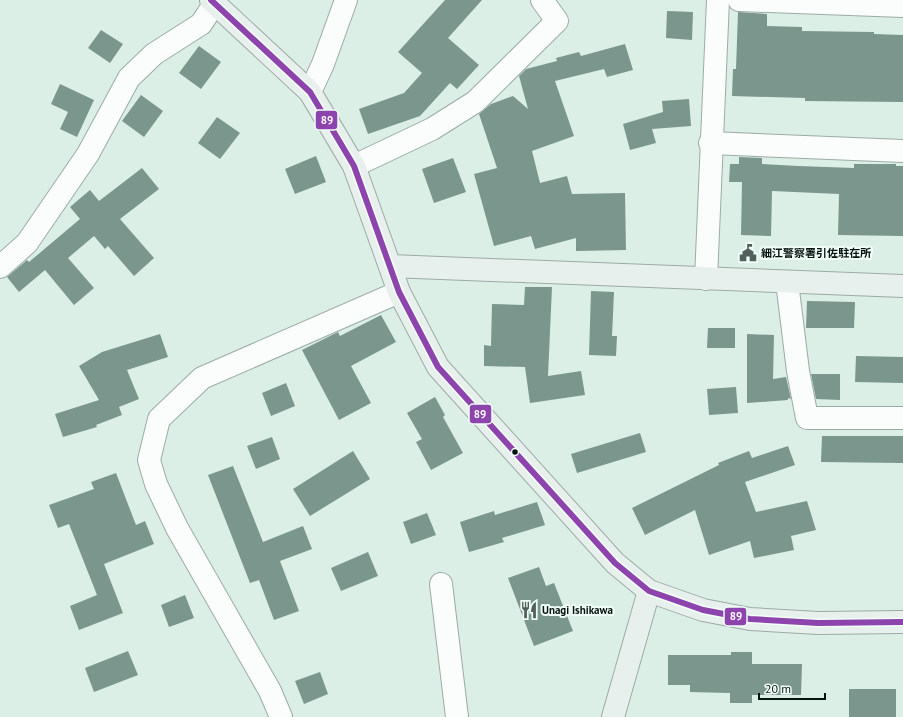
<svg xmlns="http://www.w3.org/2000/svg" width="903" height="717" font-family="'PT Sans','Noto Sans JP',sans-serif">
<rect width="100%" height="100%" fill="#dbefe7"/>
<!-- building -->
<g fill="#7a968d">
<polygon points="445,0 482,0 448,38 479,65 457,89 450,83 420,116 368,134 359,109 404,93 422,73 398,52"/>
<polygon points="667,11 693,12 692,40 666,38"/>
<polygon points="738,12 767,14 767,26 802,27 802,31 874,32 874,34 903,35 903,102 805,101 805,98 732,96 733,69 736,69"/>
<polygon points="101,30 123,44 110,63 88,48"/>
<polygon points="625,44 633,70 607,77 604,69 555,81 574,136 532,151 540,183 567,176 572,194 625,193 626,250 576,251 576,238 535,249 531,236 494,246 474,174 497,168 479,114 491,104 513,96 528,109 519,76 526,69 557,61 556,58 579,52 581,56"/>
<polygon points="199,46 221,62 201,89 179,73"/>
<polygon points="60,84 94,100 77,137 60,129 68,112 51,104"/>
<polygon points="141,95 163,111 144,137 122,121"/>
<polygon points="689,99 691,126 652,129 656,143 630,150 623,124 663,112 662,101"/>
<polygon points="217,117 240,133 220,159 198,143"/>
<polygon points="316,156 326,182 295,194 285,169"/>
<polygon points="739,157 762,158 762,164 798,166 854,168 854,164 896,164 896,166 903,166 903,236 838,235 839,194 772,191 771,236 741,235 742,182 729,182 730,164 739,164"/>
<polygon points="453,158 466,192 434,203 422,169"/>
<polygon points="142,168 159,189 120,219 154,258 134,276 108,246 105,249 94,236 68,258 94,288 74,305 45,270 19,292 7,277 27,260 29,262 80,219 70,207 90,190 99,201"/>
<polygon points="525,287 552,287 548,376 581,371 585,395 530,403 525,367 484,366 484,345 491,346 492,304 524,305"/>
<polygon points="591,291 614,292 612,336 617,336 616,356 589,355"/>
<polygon points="807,301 855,302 854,328 806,328"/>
<polygon points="381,315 396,342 351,366 371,403 339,420 302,350 338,332 340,336"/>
<polygon points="708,328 735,328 735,348 707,348"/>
<polygon points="160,334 168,357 127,370 139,399 119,407 122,415 96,425 97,427 63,437 55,414 99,400 79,366 102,352"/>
<polygon points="747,334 774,335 773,379 786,377 791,399 788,398 788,400 747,403"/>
<polygon points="856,356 903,357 903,383 855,382"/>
<polygon points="811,374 840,374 840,400 816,399"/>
<polygon points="286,383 295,406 271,416 262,393"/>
<polygon points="736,387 738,413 709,415 707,389"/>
<polygon points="435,397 445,415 443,417 463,453 431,470 416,442 422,439 407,413"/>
<polygon points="640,433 646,452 577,473 571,454"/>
<polygon points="822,436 903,436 903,463 821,462"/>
<polygon points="272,437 280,459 256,469 247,446"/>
<polygon points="788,446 795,465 745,482 756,512 807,501 816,530 791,536 794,550 754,558 750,541 709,555 695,510 645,535 632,508 719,465 718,463 749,451 752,458"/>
<polygon points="353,451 370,479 310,516 293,489"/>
<polygon points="233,466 263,542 303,526 312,549 280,561 299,611 274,620 259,580 250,583 208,475"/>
<polygon points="116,473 136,525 145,521 154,544 104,564 123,613 79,630 70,606 97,595 69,524 58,528 49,505 94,489 91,482"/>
<polygon points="537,502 545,525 502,538 504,542 469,552 460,522 494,511 495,515"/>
<polygon points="427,513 436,535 411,544 403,522"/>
<polygon points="368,552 378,576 341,591 331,568"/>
<polygon points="539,567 546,586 554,583 573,631 534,646 508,578"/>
<polygon points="185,595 194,618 169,627 161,605"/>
<polygon points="128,651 138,675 94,692 85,668"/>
<polygon points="731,652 752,652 752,664 802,664 801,695 752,695 752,703 730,703 730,693 690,692 690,685 668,685 668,655 731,655"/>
<polygon points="320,672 328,694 304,704 295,681"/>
<rect x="849" y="689" width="47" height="28"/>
</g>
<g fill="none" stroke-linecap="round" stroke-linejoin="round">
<!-- street casing -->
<g stroke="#9caba5" stroke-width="24">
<g id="street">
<polyline points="739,0 903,6"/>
<polyline points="310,92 323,64 346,0"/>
<polyline points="710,143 903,151"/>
<polyline points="354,166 432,129 475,102 557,21 542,0"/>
<polyline points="0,267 27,243 88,154 129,78 154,54 201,24 215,3"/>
<polyline points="706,279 718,0"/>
<polyline points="787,282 798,371 807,418 903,418"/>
<polyline points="441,584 457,717"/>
<polyline points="281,717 270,691 177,528 156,484 149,460 159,419 202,378 399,292"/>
</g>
</g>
<!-- secondary casing -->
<g stroke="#9caba5" stroke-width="24">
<g id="secondary">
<polyline points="211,0 310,92 354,166 399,292 438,367 615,563 649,591 703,610 750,619 818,623 903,622"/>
<polyline points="390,266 903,286"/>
<polyline points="613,717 649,591"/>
</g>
</g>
<!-- street -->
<use href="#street" stroke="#fafdfb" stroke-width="22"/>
<!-- secondary -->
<use href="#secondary" stroke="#e8f0ed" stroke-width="22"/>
<!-- bus-1 casing -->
<g stroke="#f1fff8" stroke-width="9">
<polyline id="bus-1" points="211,0 310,92 354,166 399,292 438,367 615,563 649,591 703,610 750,619 818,623 903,622"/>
</g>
<!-- bus-1 -->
<use href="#bus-1" stroke="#8e44ad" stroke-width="6"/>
</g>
<!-- icons -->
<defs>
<g id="civic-bare" transform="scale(1.38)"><path d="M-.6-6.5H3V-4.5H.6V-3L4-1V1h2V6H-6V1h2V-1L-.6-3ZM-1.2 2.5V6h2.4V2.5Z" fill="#51605a" stroke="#f1fff8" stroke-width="2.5" paint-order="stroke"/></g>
<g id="restaurant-bare" transform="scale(1.38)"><path d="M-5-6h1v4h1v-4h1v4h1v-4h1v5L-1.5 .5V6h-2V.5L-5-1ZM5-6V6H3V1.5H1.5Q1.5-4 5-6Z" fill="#51605a" stroke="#f1fff8" stroke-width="2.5" paint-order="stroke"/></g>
</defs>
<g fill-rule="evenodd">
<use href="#civic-bare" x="748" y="253"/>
<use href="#restaurant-bare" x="529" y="610"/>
</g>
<!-- markers -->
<circle fill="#06130e" stroke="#f1fff8" stroke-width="1.5" cx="515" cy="452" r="3.5"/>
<g text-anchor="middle" stroke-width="4" stroke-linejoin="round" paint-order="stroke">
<!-- poi labels -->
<g font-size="11" font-weight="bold" fill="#06130e" stroke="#f1fff8" text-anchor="start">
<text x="761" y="257">細江警察署引佐駐在所</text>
<text x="542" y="614">Unagi Ishikawa</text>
</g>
</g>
<g stroke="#f1fff8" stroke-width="1.5">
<rect x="315" y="110" width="23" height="20" rx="4" fill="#8e44ad"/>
<rect x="469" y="404" width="23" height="20" rx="4" fill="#8e44ad"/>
<rect x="724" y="607" width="23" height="19" rx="4" fill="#8e44ad"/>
</g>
<g font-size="11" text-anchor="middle" font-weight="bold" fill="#fff">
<text x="327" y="124">89</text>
<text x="480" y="418">89</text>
<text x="736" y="620">89</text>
</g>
<!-- scale -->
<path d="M759 693v6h66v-6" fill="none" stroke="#06130e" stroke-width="2"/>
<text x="765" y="693" font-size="12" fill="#06130e" stroke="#f1fff8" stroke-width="3" paint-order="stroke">20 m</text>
</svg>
